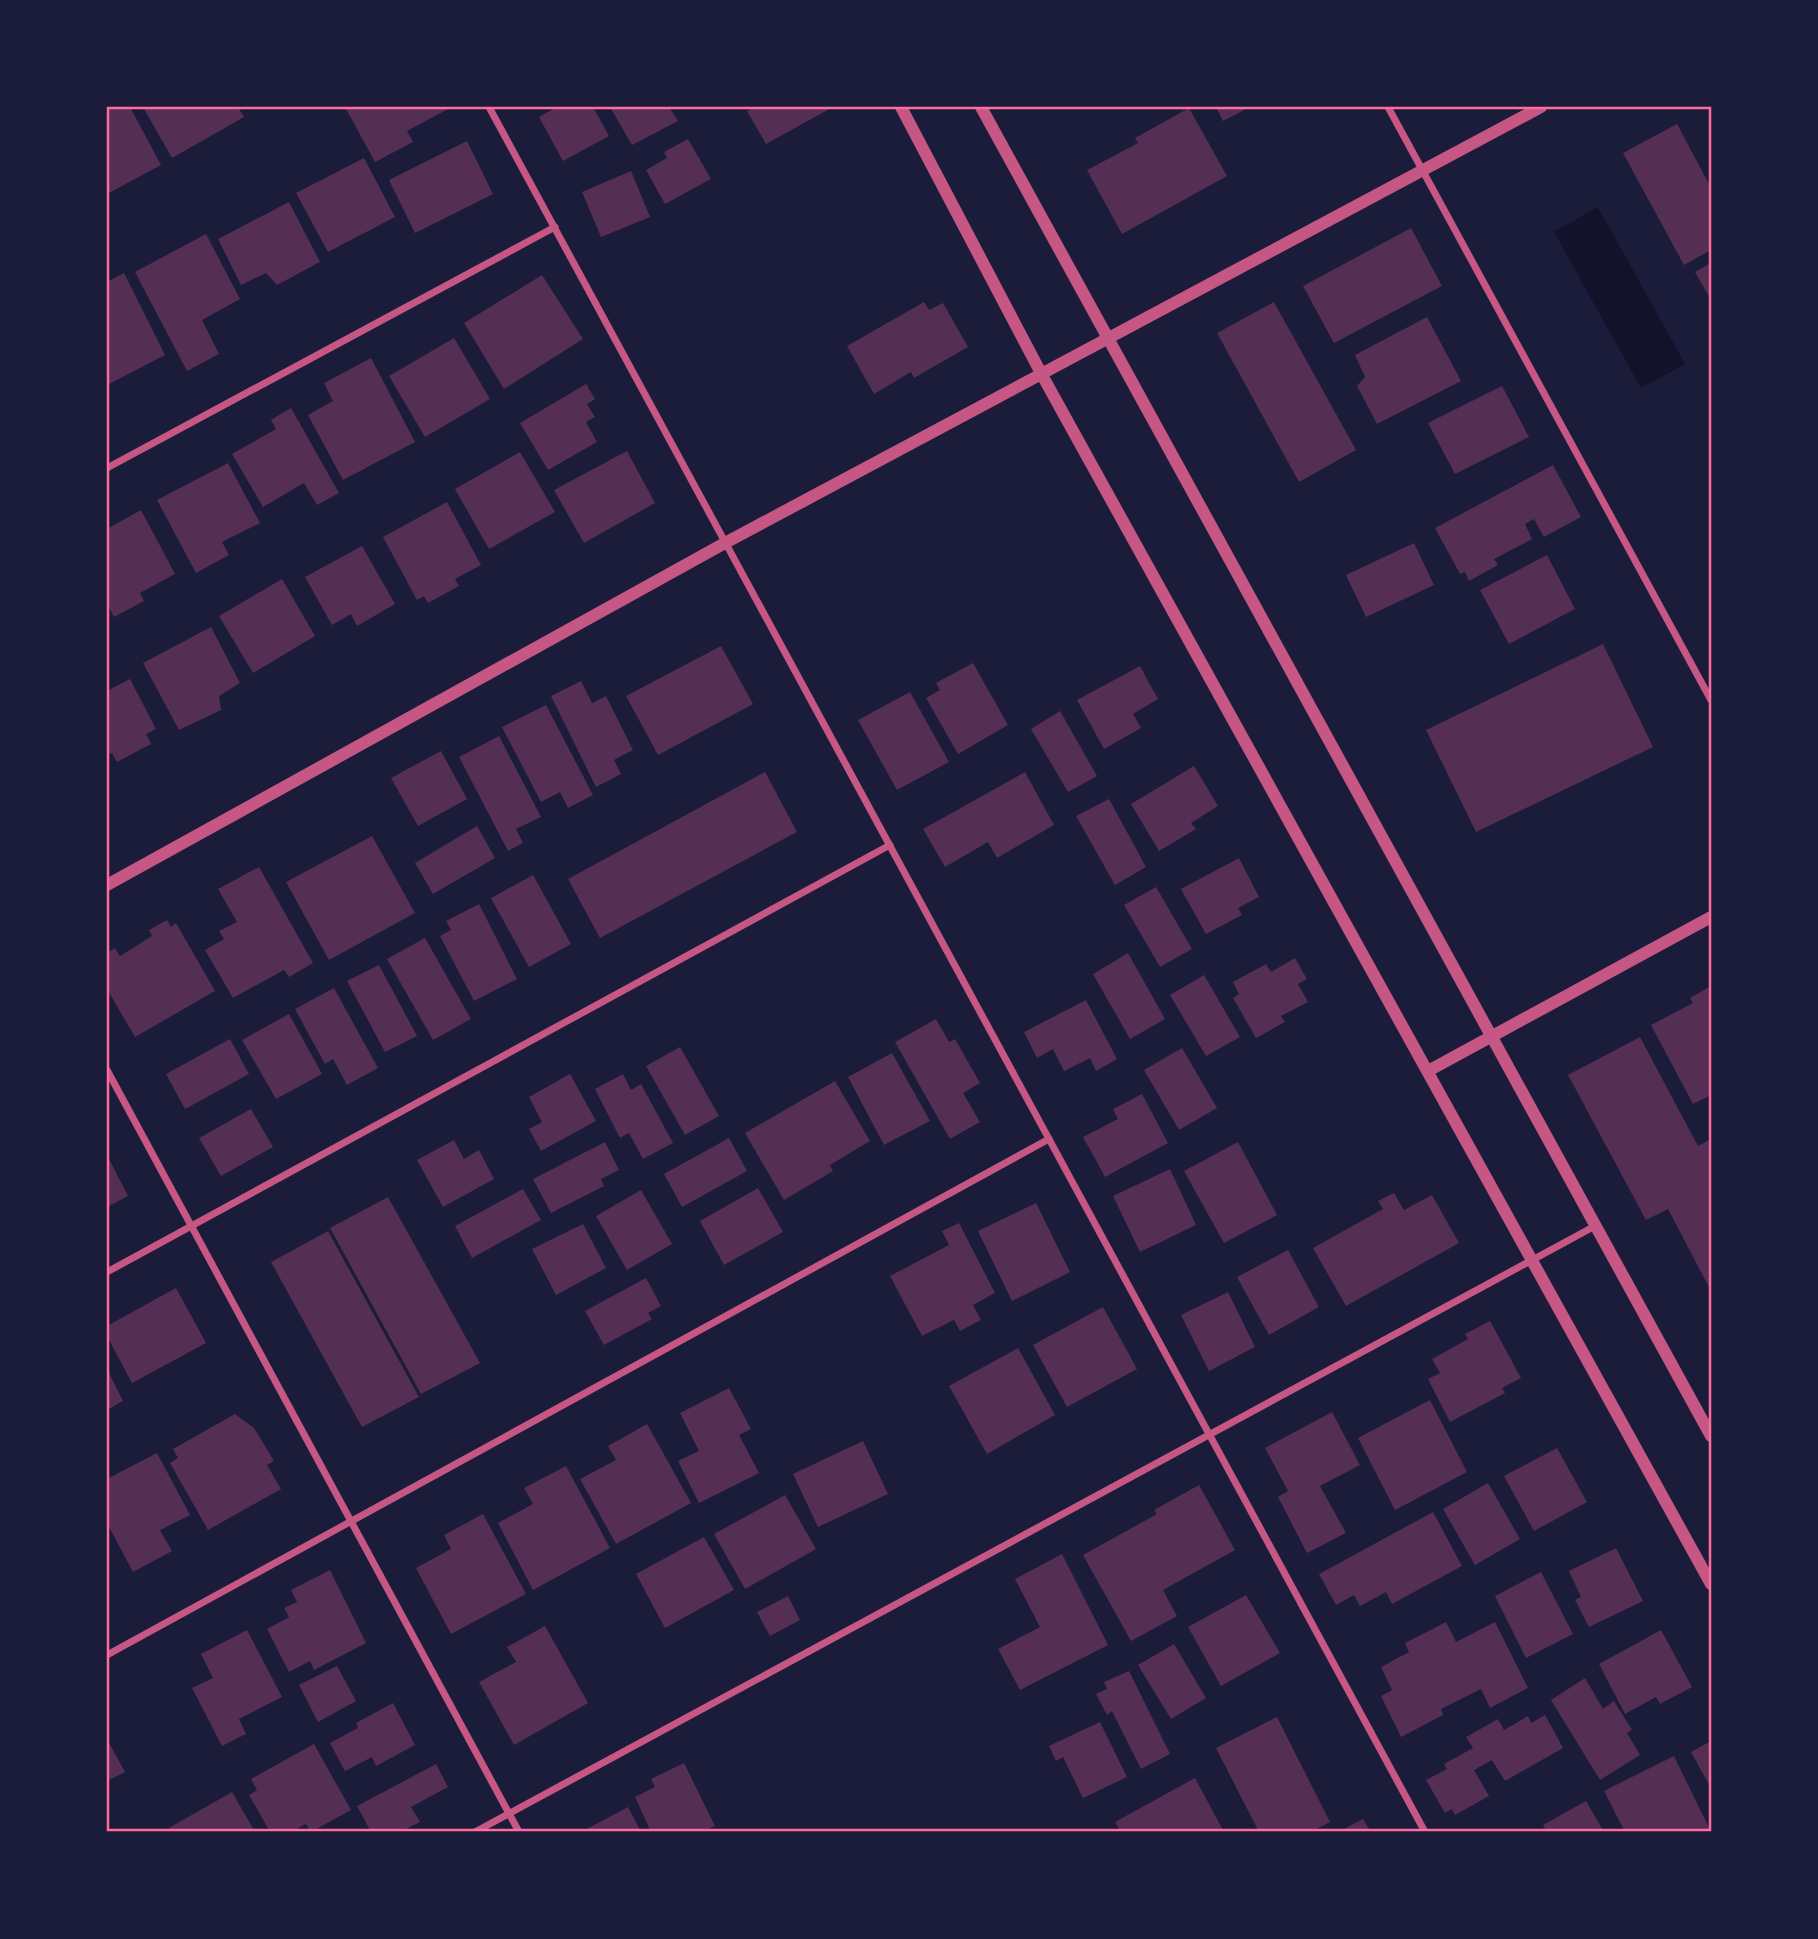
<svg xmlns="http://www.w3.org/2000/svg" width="1818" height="1939" font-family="'DejaVu Sans',sans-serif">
<rect width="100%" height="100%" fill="#1b1b3a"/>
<!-- water -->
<polygon fill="#12122b" points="1598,207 1685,364 1641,388 1554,232"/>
<!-- building -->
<g fill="#542f53">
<polygon points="107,107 130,107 161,165 107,194"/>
<polygon points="143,107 238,107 244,117 172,158"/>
<polygon points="345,107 447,107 448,109 407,131 413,142 375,162"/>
<polygon points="557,107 593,107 609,136 563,161 539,117"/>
<polygon points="610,107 669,107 678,121 632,145"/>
<polygon points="755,107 833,107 766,144 747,111"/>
<polygon points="1216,107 1250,107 1223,121"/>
<polygon points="1189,108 1227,176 1122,234 1087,170 1138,143 1135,138"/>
<polygon points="1677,124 1711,188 1711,250 1684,265 1623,153"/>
<polygon points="688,139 711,179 665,204 646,170 667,158 664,152"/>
<polygon points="467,141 493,194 415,233 389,180"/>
<polygon points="364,158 395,217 328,252 296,193"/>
<polygon points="631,171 650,217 601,237 582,192"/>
<polygon points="289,202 320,262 277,285 266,273 241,285 218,239"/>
<polygon points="1411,228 1442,286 1334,343 1303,286"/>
<polygon points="206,234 240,299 202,320 219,354 187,371 135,272"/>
<polygon points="1711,263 1711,300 1695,272"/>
<polygon points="124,273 165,355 107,385 107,282"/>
<polygon points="542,275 583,339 504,389 464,323"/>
<polygon points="924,302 929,310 943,303 968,347 914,378 911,372 874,394 847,346"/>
<polygon points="1274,302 1356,450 1299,482 1217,333"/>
<polygon points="1427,317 1461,381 1377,424 1357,386 1365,377 1355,355"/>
<polygon points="454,338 490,399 425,437 389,376"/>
<polygon points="371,358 415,442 343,480 308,415 333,401 324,383"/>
<polygon points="586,384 595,399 587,404 595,417 586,422 597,442 548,470 520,423"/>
<polygon points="1502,386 1529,437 1455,474 1428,423"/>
<polygon points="291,408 339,493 317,505 304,483 263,507 232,454 276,429 271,420"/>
<polygon points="627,451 655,503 584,543 554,490"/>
<polygon points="520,452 555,512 489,549 455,489"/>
<polygon points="228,463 260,523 222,542 229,555 196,573 157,500"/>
<polygon points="1553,465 1581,517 1544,537 1534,519 1525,524 1532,539 1494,559 1498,565 1469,581 1465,572 1460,574 1435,528"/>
<polygon points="447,502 481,565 455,579 459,586 428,603 424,596 417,600 383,537"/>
<polygon points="141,510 175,574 140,593 144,601 114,617 107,604 107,529"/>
<polygon points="1414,543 1434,585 1366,617 1346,575"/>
<polygon points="362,546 395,604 357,626 351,614 332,625 305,577"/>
<polygon points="1547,555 1575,609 1509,644 1480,590"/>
<polygon points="282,579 315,636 253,673 219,616"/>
<polygon points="211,627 240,683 219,696 221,710 179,730 143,663"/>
<polygon points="1603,644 1653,747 1476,832 1426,730"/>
<polygon points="721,646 753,704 658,755 626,696"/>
<polygon points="973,663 1008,725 958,754 926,698 940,690 936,683"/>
<polygon points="1140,666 1158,699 1133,714 1141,728 1104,749 1077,700"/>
<polygon points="130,679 156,729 146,734 151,744 117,762 112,753 107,756 107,691"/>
<polygon points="581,681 592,703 606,696 633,750 614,760 621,774 596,787 551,696"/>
<polygon points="910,692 949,762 897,790 858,720"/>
<polygon points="546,705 593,795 568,808 560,792 541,802 502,727"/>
<polygon points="1060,711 1097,776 1068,792 1031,729"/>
<polygon points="499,736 541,817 516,829 523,843 508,851 459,757"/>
<polygon points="441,751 467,799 418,826 391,778"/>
<polygon points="1194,766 1218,806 1191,823 1196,829 1159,851 1131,804"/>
<polygon points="765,772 797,832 600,938 568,879"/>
<polygon points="1025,772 1054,825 997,858 988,842 945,867 923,829"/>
<polygon points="1109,799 1146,867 1115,885 1076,816"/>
<polygon points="477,826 495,858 433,894 415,863"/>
<polygon points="372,836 415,913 329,960 286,882"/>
<polygon points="1239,858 1259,897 1238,908 1242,915 1206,934 1181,889"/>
<polygon points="259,867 313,963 289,977 284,970 233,998 205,950 224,939 219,931 237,922 218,889"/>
<polygon points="533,875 571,944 529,967 491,898"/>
<polygon points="1156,887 1192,949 1160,967 1124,905"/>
<polygon points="479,904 517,979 474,1001 440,936 451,930 446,921"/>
<polygon points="167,920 171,927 176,923 215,991 135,1037 107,989 107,953 115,948 120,956 152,936 149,930"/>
<polygon points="425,938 471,1019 433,1040 387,959"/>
<polygon points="1128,953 1165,1019 1130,1039 1093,974"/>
<polygon points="1295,958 1307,979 1298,984 1308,1002 1281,1016 1285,1022 1256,1038 1233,998 1239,994 1233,982 1266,964 1271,972"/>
<polygon points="379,965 417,1036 385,1052 347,981"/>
<polygon points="1204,975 1240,1037 1206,1056 1170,995"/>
<polygon points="1711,986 1711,1095 1693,1104 1651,1025 1693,1003 1690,998"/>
<polygon points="334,988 378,1068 347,1085 333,1059 325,1064 295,1009"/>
<polygon points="1086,1000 1117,1059 1096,1071 1090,1058 1064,1071 1053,1049 1037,1058 1024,1032"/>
<polygon points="289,1014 322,1074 276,1099 242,1040"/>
<polygon points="936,1019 949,1042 955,1039 980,1083 963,1093 980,1122 950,1139 895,1042"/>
<polygon points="1640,1037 1698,1146 1711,1139 1711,1291 1668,1209 1646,1220 1568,1075"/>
<polygon points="230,1039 249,1074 185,1109 166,1074"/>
<polygon points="680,1047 719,1116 685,1135 646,1066"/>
<polygon points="1182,1048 1217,1108 1179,1130 1144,1070"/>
<polygon points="892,1053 930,1121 884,1145 848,1077"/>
<polygon points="570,1074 596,1121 541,1151 529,1129 542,1122 529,1097"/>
<polygon points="623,1074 631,1090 641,1084 673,1143 643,1159 629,1133 620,1138 595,1089"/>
<polygon points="835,1081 870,1141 830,1165 833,1171 784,1200 745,1133"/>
<polygon points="1142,1094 1168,1143 1105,1177 1083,1137 1118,1119 1113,1109"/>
<polygon points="251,1109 273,1147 221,1176 199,1138"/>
<polygon points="729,1138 747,1171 682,1207 664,1174"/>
<polygon points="454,1140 464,1159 479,1150 494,1179 443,1207 417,1160"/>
<polygon points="605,1142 619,1170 601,1179 604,1186 551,1213 533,1179"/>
<polygon points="1238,1142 1277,1215 1224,1243 1184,1171"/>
<polygon points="107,1155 128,1196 107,1207"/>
<polygon points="1170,1169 1196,1225 1140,1252 1113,1196"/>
<polygon points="758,1188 783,1232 724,1265 700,1221"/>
<polygon points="523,1189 541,1220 472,1258 455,1226"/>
<polygon points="641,1190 672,1244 627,1270 596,1216"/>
<polygon points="1394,1193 1404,1210 1432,1195 1459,1243 1346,1306 1313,1248 1383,1209 1378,1201"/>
<polygon points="388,1197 480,1363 421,1394 330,1228"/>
<polygon points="1036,1203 1070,1272 1012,1301 978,1231"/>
<polygon points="959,1223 995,1293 973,1305 981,1320 960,1331 954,1320 922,1336 890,1276 949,1245 942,1231"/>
<polygon points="583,1224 606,1268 556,1295 532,1249"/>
<polygon points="328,1231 419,1397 362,1427 271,1262"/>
<polygon points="1288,1250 1319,1307 1269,1335 1237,1277"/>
<polygon points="646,1278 661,1306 648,1313 652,1319 604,1345 585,1311"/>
<polygon points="176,1288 206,1343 132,1383 107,1336 107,1326"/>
<polygon points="1228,1292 1255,1347 1209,1371 1181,1315"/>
<polygon points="1103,1307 1137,1369 1067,1407 1033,1345"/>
<polygon points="1490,1321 1521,1378 1502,1388 1505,1393 1450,1422 1428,1379 1440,1373 1432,1359 1468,1339 1465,1334"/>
<polygon points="1018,1348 1055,1415 987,1454 949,1386"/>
<polygon points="107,1369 123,1401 107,1410"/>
<polygon points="729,1388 751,1429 739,1435 759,1473 699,1503 678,1461 699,1451 680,1413"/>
<polygon points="1430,1400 1467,1472 1395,1510 1358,1438"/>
<polygon points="1332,1412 1360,1465 1320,1486 1346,1533 1307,1553 1278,1497 1288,1491 1265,1448"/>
<polygon points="235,1414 254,1428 274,1461 267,1465 281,1489 208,1530 170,1463 178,1458 173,1449"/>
<polygon points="647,1424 691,1503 616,1544 580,1479 616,1460 608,1446"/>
<polygon points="863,1441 888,1494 818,1527 793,1474"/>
<polygon points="1557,1448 1587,1502 1534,1531 1504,1476"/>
<polygon points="157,1453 190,1515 160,1530 172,1551 133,1572 107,1523 107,1479"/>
<polygon points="566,1466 610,1548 533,1590 498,1523 533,1504 524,1488"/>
<polygon points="1488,1483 1520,1539 1475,1565 1443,1509"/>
<polygon points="1199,1485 1235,1550 1163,1590 1177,1616 1131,1641 1083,1555 1157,1514 1154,1510"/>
<polygon points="785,1495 816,1549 745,1589 714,1534"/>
<polygon points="1433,1512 1462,1566 1392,1604 1386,1592 1360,1606 1354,1595 1336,1605 1319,1574"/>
<polygon points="483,1514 526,1594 451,1634 416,1568 451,1549 444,1535"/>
<polygon points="704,1537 734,1590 665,1628 636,1574"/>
<polygon points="1616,1548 1643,1601 1589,1627 1575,1600 1581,1597 1569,1571"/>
<polygon points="1062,1554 1108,1645 1020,1690 998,1649 1040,1627 1015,1579"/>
<polygon points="330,1570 366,1643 314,1670 310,1661 289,1672 267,1629 289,1617 284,1608 297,1602 291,1590"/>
<polygon points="1541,1572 1573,1634 1526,1658 1495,1596"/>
<polygon points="1246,1595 1280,1653 1221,1686 1188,1627"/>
<polygon points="788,1596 800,1620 770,1636 757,1612"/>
<polygon points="1446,1622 1456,1642 1495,1622 1528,1688 1490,1708 1481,1689 1441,1709 1443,1715 1401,1737 1381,1696 1392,1690 1381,1667 1409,1652 1405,1643"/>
<polygon points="545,1626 588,1703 514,1745 479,1682 516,1662 507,1647"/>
<polygon points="247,1630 282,1697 239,1719 246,1734 222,1746 192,1688 213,1678 201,1654"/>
<polygon points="1661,1630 1692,1687 1660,1704 1656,1697 1625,1714 1599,1664"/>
<polygon points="1174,1644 1206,1698 1171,1719 1138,1665"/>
<polygon points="337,1666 356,1701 318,1722 299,1685"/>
<polygon points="1129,1671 1170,1754 1141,1769 1112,1711 1107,1715 1096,1694 1107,1689 1104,1682"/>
<polygon points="1585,1678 1603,1709 1614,1701 1632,1730 1627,1733 1640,1755 1600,1780 1551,1700"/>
<polygon points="393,1703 415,1745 376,1766 372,1757 345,1771 330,1743 358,1728 356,1723"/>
<polygon points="1545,1715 1563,1748 1505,1781 1492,1760 1474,1770 1489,1796 1455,1815 1452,1809 1445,1813 1426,1780 1447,1769 1444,1764 1473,1748 1466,1737 1498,1719 1504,1730 1528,1716 1531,1723"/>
<polygon points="1277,1717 1330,1822 1311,1832 1259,1832 1216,1748"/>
<polygon points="1100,1722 1127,1777 1083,1798 1063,1757 1056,1761 1049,1746"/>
<polygon points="107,1739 125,1772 107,1781"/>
<polygon points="1711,1741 1711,1788 1691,1752"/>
<polygon points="314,1744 351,1810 311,1832 306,1824 291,1832 270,1832 249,1795 257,1790 251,1779"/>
<polygon points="1674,1756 1711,1832 1625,1832 1604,1791"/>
<polygon points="684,1763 715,1826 702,1832 651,1832 635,1797 655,1787 651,1779"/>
<polygon points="436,1764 448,1787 411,1807 420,1822 400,1832 371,1832 357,1806"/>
<polygon points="1195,1778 1224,1832 1121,1832 1115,1822"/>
<polygon points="232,1792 255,1832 171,1832 169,1828"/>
<polygon points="1586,1801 1604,1832 1547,1832 1543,1825"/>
<polygon points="628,1807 641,1832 581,1832"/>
<polygon points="1363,1819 1371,1832 1338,1832"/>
</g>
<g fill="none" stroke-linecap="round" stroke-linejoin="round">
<!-- minor -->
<g stroke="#c65784" stroke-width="7">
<polyline points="489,107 1425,1832"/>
<polyline points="1388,107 1711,700"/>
<polyline points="107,468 555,227"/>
<polyline points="107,1070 519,1832"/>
<polyline points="107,1272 890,845"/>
<polyline points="107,1655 1049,1139"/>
<polyline points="475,1832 1595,1226"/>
</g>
<!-- tertiary -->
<g stroke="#c65784" stroke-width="12">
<polyline points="901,107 1042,375 1711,1584"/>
<polyline points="981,107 1711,1436"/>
<polyline points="107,885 725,543 1541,107"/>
<polyline points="1428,1071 1711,917"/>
</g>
</g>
<!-- border -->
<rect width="1818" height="1939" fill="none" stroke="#1b1b3a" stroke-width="217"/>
<rect x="108" y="108" width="1602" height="1722" fill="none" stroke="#ff6b9d" stroke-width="2.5"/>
</svg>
